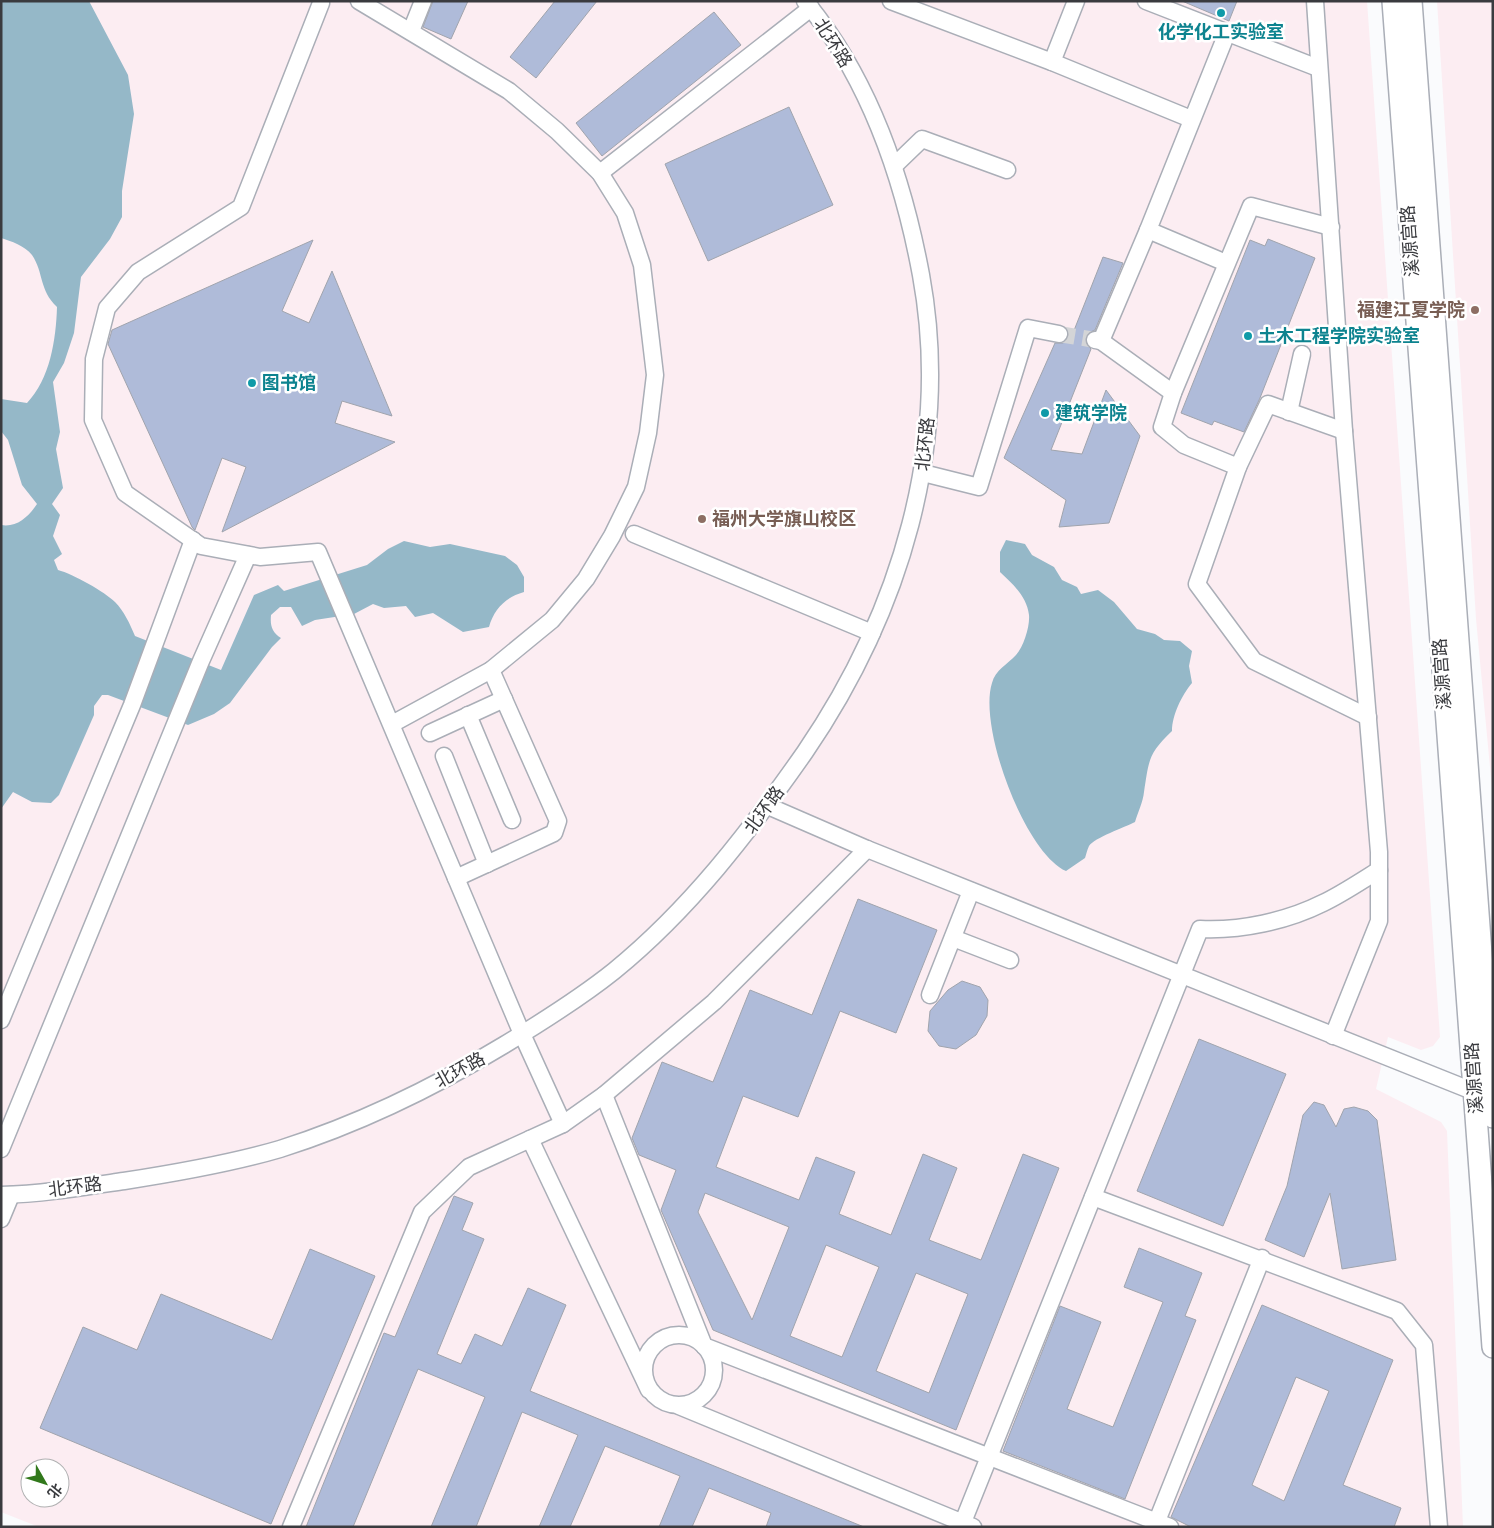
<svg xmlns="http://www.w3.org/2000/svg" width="1494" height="1528" font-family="Montserrat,'Noto Sans SC',sans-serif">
<rect width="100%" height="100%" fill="#fafbfd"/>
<!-- education -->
<g fill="#fcedf2" fill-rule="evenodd">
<path d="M1 1H1367L1440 1037 1433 1046 1421 1050 1388 1037 1376 1089 1441 1122 1447 1131 1463 1527H39L1 1512ZM30 1468H60V1498H30Z"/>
<polygon points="1437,1 1493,1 1493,799 1476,619"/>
</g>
<!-- water -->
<g fill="#95b8c8">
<path d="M1 1H89L128 75 134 114 122 191V217L110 239 81 277 74 333 64 363 53 382 60 432 56 449 63 488 52 504 60 515 53 536 62 554 54 560 58 570C73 574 105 592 115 602 124 611 130 624 135 636L221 670 254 595 278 585 284 591 367 565 388 549 404 541 430 547 450 544 505 556 517 565 524 577V592C506 597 494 609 489 627L463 632 433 613 415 617 406 606 384 608 373 604 354 614 315 620 302 626 291 607H280L271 615C270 626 272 632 281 638L272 647 230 703 214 714 188 725 108 695H102L94 706V715L59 795 51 803 32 802 13 792 1 809V525C17 528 29 516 37 504L22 485 8 440 1 431V399L27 403C50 379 56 340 57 307 39 290 44 273 32 255 25 246 11 241 1 238Z"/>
<path d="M1006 540 1025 544 1032 555 1054 567 1062 580 1077 587 1081 594 1098 590 1114 602 1137 629 1155 634 1164 640 1180 641 1192 651 1189 666 1192 683C1182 695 1172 715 1172 731 1148 754 1149 760 1144 792 1143 802 1138 812 1135 822 1125 827 1094 838 1089 846 1087 850 1086 855 1085 858L1066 871C1024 852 978 726 992 683 995 670 1008 664 1016 655 1024 646 1030 626 1029 615 1027 597 1013 584 1000 572V552Z"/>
</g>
<!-- building -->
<g fill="#afbbd9" stroke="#a0a4ad" fill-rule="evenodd">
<polygon points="433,1 468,1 451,39 423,27"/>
<polygon points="555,1 597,1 536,78 510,57"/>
<polygon points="1182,1 1237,1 1229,21"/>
<polygon points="714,12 741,45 602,156 576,123"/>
<polygon points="789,107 833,205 708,261 665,164"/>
<polygon points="1268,239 1315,258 1260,398 1244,432 1214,421 1212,425 1181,413 1250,240 1265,246"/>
<polygon points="313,240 282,311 309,323 332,271 392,416 342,401 335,423 395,442 222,532 246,467 222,458 195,530 192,527 108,344 112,330"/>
<polygon points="1103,257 1123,263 1095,330 1088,333 1085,338 1086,344 1091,349 1051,450 1082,454 1106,390 1140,436 1109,523 1059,527 1066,500 1004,458 1055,343 1063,343 1067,340 1069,331 1073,333"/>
<path d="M858 899 937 930 896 1033 840 1011 798 1117 743 1096 716 1167 799 1200 816 1157 855 1172 839 1214 891 1235 923 1154 957 1168 929 1240 981 1260 1023 1154 1059 1168 956 1430 713 1330 661 1210 676 1170 639 1155 632 1138 662 1062 713 1082 750 990 812 1015ZM705 1193 789 1227 752 1320 698 1212ZM826 1245 879 1267 842 1357 790 1336ZM916 1273 968 1294 929 1393 876 1371Z"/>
<polygon points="962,981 980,987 988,1000 987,1016 976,1035 956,1049 939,1046 928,1031 930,1011 948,990"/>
<polygon points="1199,1039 1286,1074 1223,1226 1137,1191"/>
<polygon points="1314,1102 1324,1105 1336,1127 1344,1109 1354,1107 1368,1111 1377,1120 1396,1260 1342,1269 1330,1193 1304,1257 1265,1240 1287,1186 1303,1115"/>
<polygon points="454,1196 473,1203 462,1230 484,1239 437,1354 461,1364 475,1334 502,1346 528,1288 566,1305 530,1391 864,1527 766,1527 771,1513 709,1488 692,1527 659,1527 680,1476 605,1446 570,1527 539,1527 578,1435 522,1412 476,1527 431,1527 485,1397 418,1369 353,1527 306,1527 384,1333 395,1337"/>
<polygon points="1139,1248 1202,1273 1185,1316 1196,1320 1125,1499 1003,1451 1060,1306 1101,1322 1067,1409 1113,1427 1163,1302 1124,1287"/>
<polygon points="310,1249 375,1276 271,1524 40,1428 83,1327 137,1350 161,1294 272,1340"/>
<path d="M1262 1305 1393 1360 1343 1485 1401 1508 1394 1527H1191L1171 1517ZM1296 1377 1329 1391 1284 1501 1252 1485Z"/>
</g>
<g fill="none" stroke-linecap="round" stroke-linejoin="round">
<!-- minor-tunnel -->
<polyline stroke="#d4d5d7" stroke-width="16" stroke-dasharray="16 8" stroke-linecap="butt" points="1059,334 1095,340"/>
<!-- minor casing -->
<g stroke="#aaaeb7" stroke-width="19">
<g id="minor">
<polyline points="359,1 509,91 557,131 600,173 625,213 642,265 655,375 648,433 636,487 612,536 586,579 552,620 491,670 392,724"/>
<polyline points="891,1 1052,62 1191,119"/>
<polyline points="1146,1 1318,68"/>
<polyline points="1315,1 1344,431 1379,852 1379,921 1333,1036"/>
<polyline points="321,3 241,207 138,272 107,308 94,359 93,420 125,493 201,546 260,557 318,552 522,1034 563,1124"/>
<polyline points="411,31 423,1"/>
<polyline points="1052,62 1076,1"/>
<polyline points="894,166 922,139 1007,170"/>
<polyline points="600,173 811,8"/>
<polyline points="1331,227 1251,206 1173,393 1162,427 1184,445 1238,467 1268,404 1344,431"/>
<polyline points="1226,263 1148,230 1227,33"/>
<polyline points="1095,340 1101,341 1148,230"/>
<polyline points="1101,341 1173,393"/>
<polyline points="1289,412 1302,354"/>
<polyline points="1238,467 1197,584 1254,661 1368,717"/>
<polyline points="923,473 979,487 1028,328 1059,334"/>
<polyline points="634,534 872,633"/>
<polyline points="468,715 512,820"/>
<polyline points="430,733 504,699"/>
<polyline points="444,756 487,864"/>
<polyline points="768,806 867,849 1475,1092"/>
<polyline points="456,878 554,833 558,821 491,670"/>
<polyline points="953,938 1010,960"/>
<polyline points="930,995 971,891"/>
<polyline points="1,1020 132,705 193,540"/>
<polyline points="604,1095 704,1346 1170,1527"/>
<polyline points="530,1139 649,1390"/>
<polyline points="1,1149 201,661 248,555"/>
<path d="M1 1195C42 1194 84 1187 124 1181 176 1173 229 1164 280 1149 359 1124 433 1088 504 1045 542 1022 579 999 614 971 690 909 749 832 805 752 900 613 952 444 921 275 903 178 869 78 805 1"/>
<polyline points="1093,1197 1397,1311 1424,1345 1439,1527"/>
<polyline points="1,1219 11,1195"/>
<circle cx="679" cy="1370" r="35"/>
<polyline points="679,1406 973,1527"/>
<polyline points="1157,1521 1262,1258"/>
<polyline points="291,1527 422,1212 469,1167 563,1124 604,1095 714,1002 867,849"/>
<path d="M961 1527 1200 929C1241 931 1287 921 1323 903 1342 894 1361 881 1379 870"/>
</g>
</g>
<!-- major casing -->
<g stroke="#aaaeb7" stroke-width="24">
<g id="major">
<path d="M1393 1C1425 450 1462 898 1493 1347"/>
<polyline points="1411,1 1493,1117"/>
</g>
</g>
<!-- minor -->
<use href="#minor" stroke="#fff" stroke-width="16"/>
<!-- major -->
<use href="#major" stroke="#fff" stroke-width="21"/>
</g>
<!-- markers -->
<g fill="#0f9aa8" stroke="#fff" stroke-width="2">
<circle cx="1221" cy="13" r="5"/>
<circle cx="1248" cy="336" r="5"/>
<circle cx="252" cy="383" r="5"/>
<circle cx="1045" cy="413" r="5"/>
</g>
<g fill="#8d6e63" stroke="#fff" stroke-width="2">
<circle cx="1475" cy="310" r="5"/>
<circle cx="702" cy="519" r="5"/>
</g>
<g text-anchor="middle" stroke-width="5" stroke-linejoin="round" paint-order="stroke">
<!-- culture labels -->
<g font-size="18" font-weight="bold" fill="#0d838f" stroke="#fff" text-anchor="start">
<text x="1221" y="38" text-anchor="middle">化学化工实验室</text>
<text x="1258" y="342">土木工程学院实验室</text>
<text x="262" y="389">图书馆</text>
<text x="1055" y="419">建筑学院</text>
</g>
<!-- street labels -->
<g font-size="18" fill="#3a3b3f" stroke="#fff">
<text transform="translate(833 43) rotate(58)" y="6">北环路</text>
<text transform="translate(1410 241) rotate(-94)" y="6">溪源宫路</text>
<text transform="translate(925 444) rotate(-84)" y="6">北环路</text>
<text transform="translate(1442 674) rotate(-94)" y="6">溪源宫路</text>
<text transform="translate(764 810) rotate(-54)" y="6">北环路</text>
<text transform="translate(460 1070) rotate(-29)" y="6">北环路</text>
<text transform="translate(1474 1078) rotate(-94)" y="6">溪源宫路</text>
<text transform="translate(75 1187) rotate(-7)" y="6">北环路</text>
</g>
<!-- education labels -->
<g font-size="18" font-weight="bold" fill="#785e54" stroke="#fff" text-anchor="end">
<text x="1465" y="316">福建江夏学院</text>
<text x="712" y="525" text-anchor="start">福州大学旗山校区</text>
</g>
</g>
<!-- border -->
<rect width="1494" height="1528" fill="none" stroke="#3a3b3f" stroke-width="5"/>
<!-- north arrow -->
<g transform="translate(45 1483) rotate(129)"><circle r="24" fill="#ffffff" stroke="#b0b1b2"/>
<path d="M0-4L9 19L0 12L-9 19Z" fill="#31781b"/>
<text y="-8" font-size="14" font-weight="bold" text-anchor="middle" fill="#3a3b3f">北</text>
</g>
</svg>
